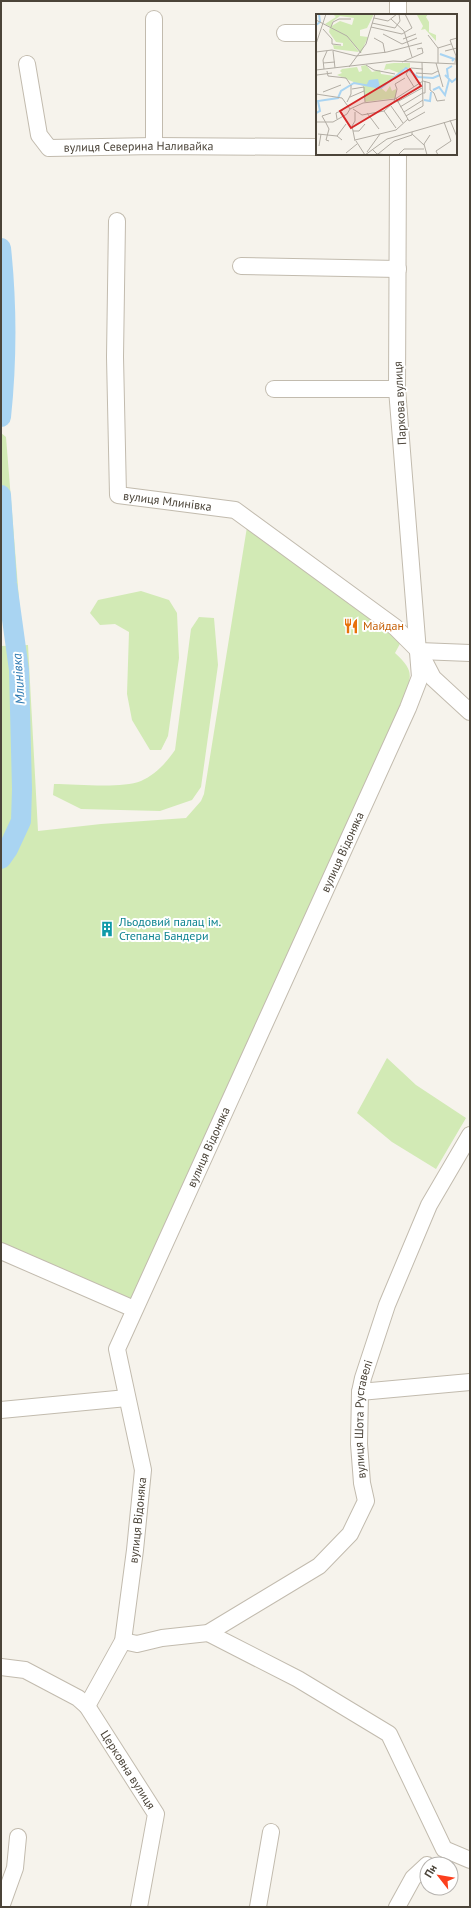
<svg xmlns="http://www.w3.org/2000/svg" width="471" height="1908" font-family="'PT Sans',sans-serif">
<rect width="100%" height="100%" fill="#f6f3ec"/>
<!-- green -->
<g fill="#d2eab5">
<polygon points="1,433 6,437 20,612 4,612 1,607"/>
<path d="M247 527 402 640 395 653C414 671 412 674 404 699L131 1303 1 1245V646L28 645 38 831 101 824 186 818 201 801 204 794Z"/>
<polygon points="141,591 169,600 177,613 179,658 168,736 161,750 150,750 132,720 127,694 129,632 115,624 100,625 90,613 98,600"/>
<path d="M199 617 214 618 218 665 201 787 192 800 160 811 81 809 53 795 54 784C77 784 121 789 141 781 155 775 167 762 175 750L191 629Z"/>
<polygon points="387,1058 416,1085 466,1118 436,1169 392,1142 357,1113"/>
</g>
<g fill="none" stroke-linecap="round" stroke-linejoin="round">
<!-- stream -->
<polyline stroke="#a9d4f2" stroke-width="3.5" points="1,312 6,306"/>
<!-- river -->
<g stroke="#a9d4f2" stroke-width="20">
<path d="M1 248C7 305 7 360 1 417"/>
<polyline points="1,495 7,583 19,670 22,789 21,821 8,849 1,859"/>
</g>
<!-- minor casing -->
<g stroke="#c2bbae" stroke-width="18">
<g id="minor">
<polyline points="398,1 398,15"/>
<polyline points="154,19 154,146"/>
<polyline points="285,33 317,33"/>
<path id="s1" d="M27 64 39 135 49 148 154 146 317 147"/>
<path id="s2" d="M117 221 115 357 118 495 235 510 395 627 419 651 433 678 470 712"/>
<polyline points="241,266 398,269"/>
<polyline points="274,389 397,389"/>
<polyline points="419,651 470,653"/>
<polyline points="1,1251 134,1309"/>
<polyline points="360,1392 470,1382"/>
<polyline points="1,1410 127,1398"/>
<polyline points="208,1633 298,1679 389,1734 444,1849 470,1860"/>
<path id="s3" d="M123 1641 137 1644 162 1638 208 1633 319 1566 350 1534 366 1501 362 1483 359 1444 360 1392 363 1378 387 1305 429 1205 470 1135"/>
<path id="s4" d="M1 1667 25 1670 78 1698 87 1706 156 1814 139 1907"/>
<path id="s5" d="M87 1706 123 1641 135 1550 143 1470 117 1349 408 708 420 677 397 389 398 154"/>
<polyline points="1,1907 15,1868 18,1837"/>
<polyline points="258,1907 271,1832"/>
<polyline points="397,1907 413,1878 427,1865"/>
</g>
</g>
<!-- minor -->
<use href="#minor" stroke="#fff" stroke-width="16"/>
</g>
<!-- icons -->
<defs>
<g id="restaurant-bare" transform="scale(1.2)"><path d="M-5-6h1v4h1v-4h1v4h1v-4h1v5L-1.5 .5V6h-2V.5L-5-1ZM5-6V6H3V1.5H1.5Q1.5-4 5-6Z" fill="#e8710a" stroke="#fff" stroke-width="2.5" paint-order="stroke"/></g>
<g id="building-bare" transform="scale(1.2)"><path d="M-4-6H4V6H1V3H-1V6H-4ZM-2.5-4.3h1.7v1.8h-1.7ZM.8-4.3h1.7v1.8H.8ZM-2.5-1h1.7V.8h-1.7ZM.8-1h1.7V.8H.8Z" fill="#0f9aa8" stroke="#fff" stroke-width="2.5" paint-order="stroke"/></g>
</defs>
<g fill-rule="evenodd">
<use href="#restaurant-bare" x="351" y="626"/>
<use href="#building-bare" x="107" y="929"/>
</g>
<g text-anchor="middle" stroke-width="4" stroke-linejoin="round" paint-order="stroke">
<!-- street labels -->
<g font-size="12" fill="#4b4439" stroke="#fff">
<text dy="4" stroke="none"><textPath href="#s1" startOffset="178">вулиця Северина Наливайка</textPath></text>
<text transform="translate(400 403) rotate(-93)" y="4">Паркова вулиця</text>
<text dy="4" stroke="none"><textPath href="#s2" startOffset="324">вулиця Млинівка</textPath></text>
<text dy="4" stroke="none"><textPath href="#s5" startOffset="916">вулиця Відоняка</textPath></text>
<text dy="4" stroke="none"><textPath href="#s5" startOffset="592">вулиця Відоняка</textPath></text>
<text dy="4" stroke="none"><textPath href="#s3" startOffset="380">вулиця Шота Руставелі</textPath></text>
<text dy="4" stroke="none"><textPath href="#s5" startOffset="196">вулиця Відоняка</textPath></text>
<text dy="4" stroke="none"><textPath href="#s4" startOffset="172">Церковна вулиця</textPath></text>
</g>
<!-- food labels -->
<g font-size="12" fill="#c56008" stroke="#fff" text-anchor="start">
<text x="363" y="630">Майдан</text>
</g>
<!-- culture labels -->
<g font-size="12" fill="#0d838f" stroke="#fff" text-anchor="start">
<text x="119" y="926">Льодовий палац ім.<tspan x="119" dy="14">Степана Бандери</tspan></text>
</g>
<!-- water labels -->
<g font-size="13" font-style="italic" fill="#2e7ab2" stroke="#fff">
<text transform="translate(18 679) rotate(-94)" y="5">Млинівка</text>
</g>
</g>
<!-- overview -->
<g transform="translate(316 14)">
<rect width="141" height="141" fill="#f6f3ec"/>
<path d="M17 0H58L51 14 44 16V22L52 23 45 39 32 24 43 38 18 35 17 31 27 32V29L20 28 13 18 14 13 24 7 36 11 38 4 24 2 17 7 15 13 9 10 20 3ZM112 0 110 3 113 8V18L120 21V27L109 15 105 16 107 12 101 1ZM78 49H94V54H88L85 60 70 68 71 70 65 74 70 78 74 72 76 77 80 75V84L49 88 47 72 21 61 26 59 24 57 26 55 41 53 43 58 46 57 45 52 50 51 56 58 64 56 65 60 79 62 83 59 73 55 68 56 70 50Z" fill="#d2eab5"/>
<path d="M62 65 64 73 50 72 53 66Z" fill="#a9d4f2"/>
<path fill="none" stroke="#a9d4f2" stroke-width="2" d="M0 11 4 8 3 0M124 40 138 45 136 47M129 61 136 68 141 64M132 63 131 55 136 52M117 76 123 73 129 81 133 66M108 86 114 87 115 78M0 99 4 97 2 87 22 84 25 77 38 69 65 74 90 54 102 63 117 64 124 61"/>
<path fill="none" stroke="#b2ada4" stroke-width="1" d="M58 4 72 7 81 0M75 5 88 17 96 43M0 6 31 22 45 39M56 9 79 14 84 7 83 0M15 13 17 8 23 5H35M55 13 86 20 96 14 89 0M7 15 16 25V30L25 31M67 20 86 30 101 24M112 21 122 34V49M58 24 67 29 69 39M87 25 100 20M0 30 10 0M122 34 135 30M17 37 19 54M129 37 141 34M0 38 16 36 40 42 71 38 106 29M86 48 107 39 106 34 101 35M7 49 19 48M120 49 127 73M139 49 140 42 134 26 141 24M50 51 58 56 79 60M33 53 50 30 59 0M95 54 107 55M8 55 7 46 11 37M0 56 77 47 141 50M11 57 12 62 30 64 34 70M92 57 90 60 98 73M100 59 116 60 122 57M1 61 16 59M107 67 114 69V76L118 79 121 87 129 86M36 75 48 73 49 88M7 78 25 71M107 79H109V67M0 80 26 84 34 95M34 83 48 77M80 84 93 107 109 98M0 88V105M31 88 35 80V71M81 88 106 74M75 92 87 109M84 93 107 79M34 95 47 89 79 85 107 67M37 95 46 101 68 97 78 88 81 75 79 70 89 64M68 97 80 114M39 98V107L36 112 39 127M88 98 107 86M51 99 63 115M90 102 107 92 106 48M21 105 20 99 27 96M134 106 141 123M0 108H17L31 100 34 95M10 109 13 115 10 126 13 127M10 109 6 102 15 99M37 117H43L49 110M2 120 21 122 26 126M96 120 108 131M21 122 30 110M39 126 80 116 92 105M40 127 49 141M3 132 5 120M56 135 61 140 74 141M51 138 64 120M30 139 41 130M62 140 78 127 96 121V118M49 141 71 125 141 105M82 141 88 135H108M111 141 108 130 114 121M122 141 120 137 135 127 128 108"/>
<path fill="#d62828" fill-opacity="0.15" stroke="#d62828" stroke-width="2" d="M94 55 105 72 35 114 24 97Z"/>
<rect width="141" height="141" fill="none" stroke="#4b4439" stroke-width="2"/>
</g>
<!-- border -->
<rect width="471" height="1908" fill="none" stroke="#4b4439" stroke-width="4"/>
<!-- north arrow -->
<g transform="translate(439 1876) rotate(301)"><circle r="19" fill="#ffffff" stroke="#b7b4b0"/>
<path d="M0-3L7 15L0 10L-7 15Z" fill="#fc3f1d"/>
<text y="-6" font-size="11" font-weight="bold" text-anchor="middle" fill="#4b4439">Пн</text>
</g>
</svg>
